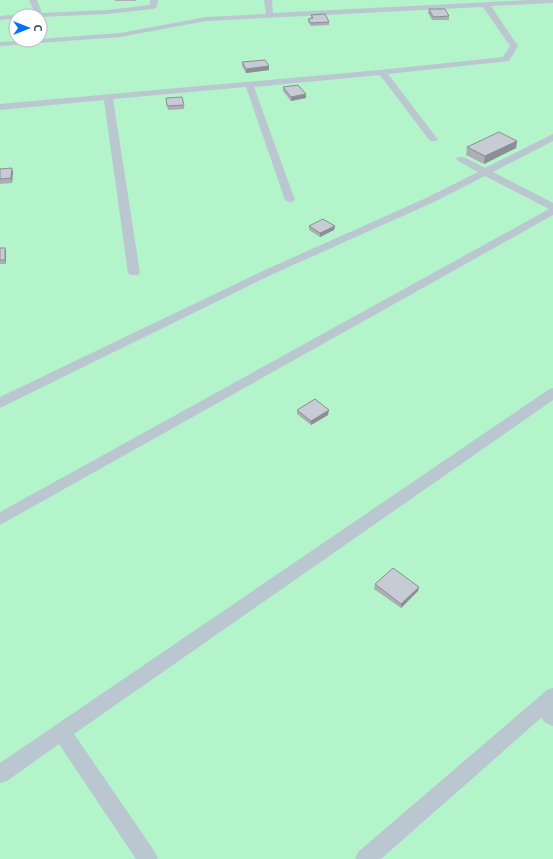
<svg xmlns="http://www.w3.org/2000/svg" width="553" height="859" font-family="'Noto Sans',sans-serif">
<rect width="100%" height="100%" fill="#efecec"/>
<!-- green -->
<path fill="#b3f4ca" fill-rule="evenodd" d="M0 0H553V859H0ZM16 16H40V40H16Z"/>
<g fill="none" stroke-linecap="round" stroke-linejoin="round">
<!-- lane -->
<g fill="#bac7d1" fill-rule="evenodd">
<polygon points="29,0 37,0 42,13 107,10 150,5 150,0 158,0 157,7 153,9 107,14 40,17 40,16 16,16 16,18 0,20 0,16 35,13"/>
<polygon points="264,0 272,0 273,13 529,0 553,0 553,3 491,6 518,46 509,61 388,74 436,137 438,139 436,141 430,141 380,75 254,87 295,200 290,203 285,200 246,87 113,99 140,273 138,275 130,275 128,273 104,100 0,110 0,104 380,70 503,57 510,46 483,7 206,21 120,37 0,46 0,42 40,40 40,39 120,33 206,17 266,14"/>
<polygon points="553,134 553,141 493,172 553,203 553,215 0,525 0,512 549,209 485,176 434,202 273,274 0,408 0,397 265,270 426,198 478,172 458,161 456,159 458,157 464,157 485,168"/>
<polygon points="553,388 553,400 74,734 155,852 158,859 136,859 59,744 7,781 0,783 0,763 548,390"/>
<polygon points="553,688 553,726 546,723 541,718 381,859 355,859 358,852 547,690"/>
</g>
</g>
<!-- wall -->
<g fill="#abafb5">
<rect x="115" y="0" width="21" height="1"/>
<polygon points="429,9 449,16 449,20 432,20 428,13"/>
<polygon points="311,15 329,22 329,25 311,26 308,22 308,19 311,19"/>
<polygon points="242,62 269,66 269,70 246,73 242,66"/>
<polygon points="283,87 306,94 306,98 291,101 283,91"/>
<polygon points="166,98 184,105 184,109 168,110"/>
<polygon points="517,141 516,148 484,164 466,155 467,147"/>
<polygon points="0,169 13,172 12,183 0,184"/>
<polygon points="309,226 335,226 334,230 320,237 309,230"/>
<polygon points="0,248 6,252 6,264 0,264"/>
<polygon points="297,410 328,415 311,425 297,414"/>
<polygon points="375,584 419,587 418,591 401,608 374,589"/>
</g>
<!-- shaded-wall -->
<g fill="#8b8e94">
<polygon points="269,66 269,70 246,73 246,69"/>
<polygon points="306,94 306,98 291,101 291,97"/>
<polygon points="517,141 516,148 484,164 485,156"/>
<polygon points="12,168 13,172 12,183 11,178"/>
<polygon points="335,226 334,230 320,237 320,233"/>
<polygon points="5,248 6,252 6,264 5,260"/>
<polygon points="329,410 328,415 311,425 311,421"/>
<polygon points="419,587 418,591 401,608 401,604"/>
</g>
<!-- building -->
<g fill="#c7cbd3" stroke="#8b8e94">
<polygon points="429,9 445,9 449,16 433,17"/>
<polygon points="325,14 329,22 311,23 308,19 313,18 311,15"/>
<polygon points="265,60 269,66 246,69 242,62"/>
<polygon points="298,85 306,94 291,97 283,87"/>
<polygon points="182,97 184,105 167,106 166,98"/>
<polygon points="499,132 517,141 485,156 467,147"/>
<polygon points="12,168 11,178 0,179 0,169"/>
<polygon points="323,219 335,226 320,233 309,226"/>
<rect x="0" y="248" width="5" height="12"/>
<polygon points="315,399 329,410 311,421 297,410"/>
<polygon points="393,568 419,587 401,604 375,584"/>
</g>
<!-- north arrow -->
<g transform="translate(28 28) rotate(90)"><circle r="19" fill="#ffffff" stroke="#b3b9bd"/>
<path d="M0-3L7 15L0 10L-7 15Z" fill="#0473f1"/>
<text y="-6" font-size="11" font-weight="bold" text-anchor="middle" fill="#42505b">С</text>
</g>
</svg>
